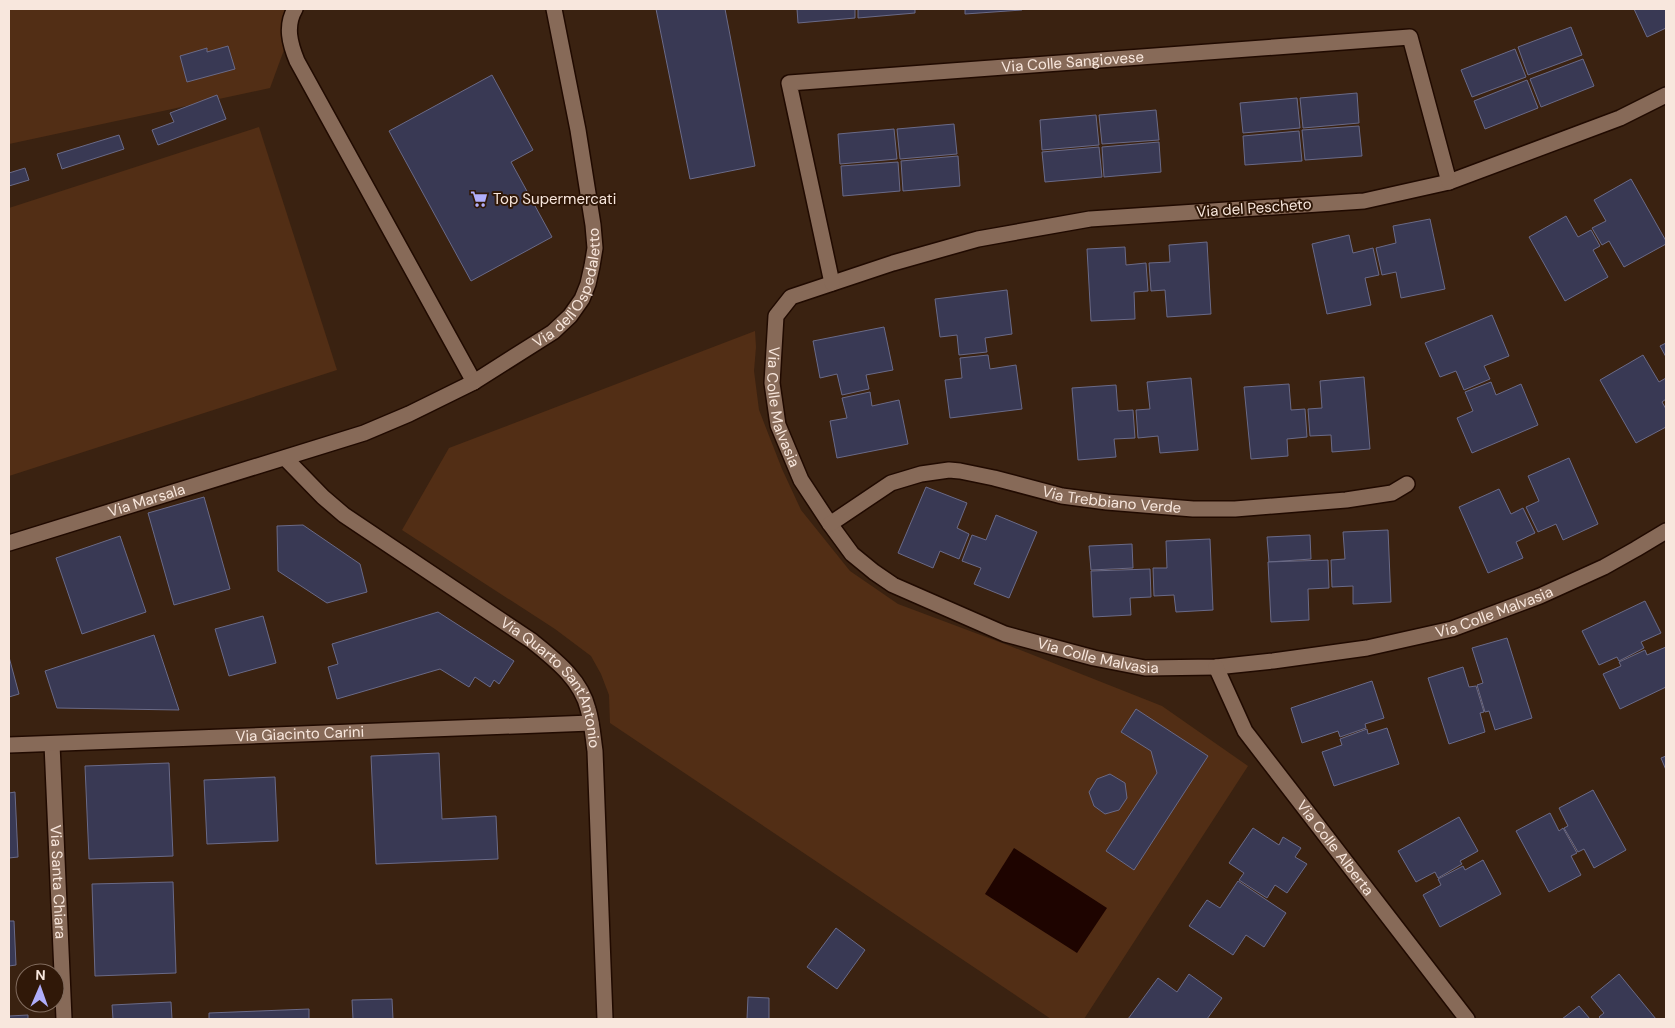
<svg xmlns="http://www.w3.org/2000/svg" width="1675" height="1028" font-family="'DM Sans',sans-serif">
<rect width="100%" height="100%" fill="#3a2211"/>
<!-- green -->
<g fill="#522e15">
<polygon points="9,9 299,9 270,88 9,144"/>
<polygon points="259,127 337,370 9,476 9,208"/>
<polygon points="755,331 756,347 754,371 759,410 782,469 801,510 850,571 898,604 1010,646 1162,706 1248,766 1084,1019 1051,1019 610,723 609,695 601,674 591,656 555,629 402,530 449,448"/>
</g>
<!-- water -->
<polygon fill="#1e0400" points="1014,848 1107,908 1077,953 985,894"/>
<!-- building -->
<g fill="#393954" stroke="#6a6a87">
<polygon points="656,9 725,9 755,166 690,179"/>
<polygon points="797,9 855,9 855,18 798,23"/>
<polygon points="858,9 915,9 915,13 858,18"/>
<polygon points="965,9 1022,9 1022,10 965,14"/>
<polygon points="1634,9 1666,9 1666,28 1647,37"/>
<polygon points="1571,27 1582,55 1528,75 1518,47"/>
<polygon points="228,46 235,69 187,82 180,56 207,48 207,52"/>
<polygon points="1515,49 1526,77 1472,97 1461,70"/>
<polygon points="1583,59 1594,86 1541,107 1530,79"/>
<polygon points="492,75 533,150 511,162 552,237 471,281 389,131"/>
<polygon points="1527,80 1538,108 1485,129 1474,101"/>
<polygon points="1357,93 1359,123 1303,128 1300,98"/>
<polygon points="217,95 226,119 158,145 152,130 174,122 170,113"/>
<polygon points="1297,98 1300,128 1243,133 1240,103"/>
<polygon points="1156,110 1159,140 1102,144 1099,115"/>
<polygon points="1096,115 1099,145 1042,150 1040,120"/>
<polygon points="954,124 957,154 900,159 897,129"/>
<polygon points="1359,126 1362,156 1305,160 1302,130"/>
<polygon points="894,129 897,159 840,164 838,134"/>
<polygon points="1299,131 1302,161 1245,165 1243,136"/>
<polygon points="119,135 124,149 62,169 57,154"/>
<polygon points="1159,142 1161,172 1104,177 1102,147"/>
<polygon points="1099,147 1102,177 1045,182 1042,152"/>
<polygon points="958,156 960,186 903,191 901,161"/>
<polygon points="898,162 900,191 843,196 841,166"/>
<polygon points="25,168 29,180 9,186 9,173"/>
<polygon points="1631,179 1666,241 1666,244 1624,267 1609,241 1602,245 1592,228 1606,221 1594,200"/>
<polygon points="1566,216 1578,237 1591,230 1600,246 1593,250 1608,277 1565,301 1529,237"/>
<polygon points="1430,219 1445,289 1401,298 1396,272 1382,275 1376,248 1396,243 1393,226"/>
<polygon points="1349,235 1353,253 1373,248 1379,275 1365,278 1371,305 1327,314 1312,244"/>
<polygon points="1207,242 1211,314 1167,317 1165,290 1151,291 1149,263 1170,262 1169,245"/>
<polygon points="1125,247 1126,265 1146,263 1148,291 1134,292 1135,319 1091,321 1087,249"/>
<polygon points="1007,290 1012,334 985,338 987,352 959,355 957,335 940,337 935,299"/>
<polygon points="1492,315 1509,356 1484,366 1490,379 1464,390 1456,371 1440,377 1425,343"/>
<polygon points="884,327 893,370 866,375 869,389 842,395 837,374 820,378 813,341"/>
<polygon points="1666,343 1666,357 1660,346"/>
<polygon points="988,355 990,369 1016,365 1022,409 950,418 945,380 962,378 960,358"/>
<polygon points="1643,355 1659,382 1666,378 1666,399 1662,402 1666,409 1666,427 1636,443 1600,380"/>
<polygon points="1364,377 1370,449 1332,452 1331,435 1310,436 1308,409 1322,408 1320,381"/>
<polygon points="1191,378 1198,450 1160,453 1158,436 1138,438 1136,410 1150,409 1147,382"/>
<polygon points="1491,382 1496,395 1521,384 1538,425 1472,453 1457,418 1473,411 1465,392"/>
<polygon points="1289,384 1291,410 1305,409 1307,437 1287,439 1288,456 1251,459 1244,387"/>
<polygon points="1116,385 1118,411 1133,410 1135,438 1114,439 1116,457 1078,460 1072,388"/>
<polygon points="870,392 872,406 899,400 908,444 837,458 830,421 847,418 842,398"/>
<polygon points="1569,458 1598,524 1563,540 1556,524 1538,532 1526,507 1539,501 1528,476"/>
<polygon points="926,487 967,503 957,528 969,534 959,559 940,551 933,568 898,553"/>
<polygon points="1499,489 1511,514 1523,508 1535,533 1516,542 1523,558 1488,573 1459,507"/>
<polygon points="204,497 230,589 174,605 148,513"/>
<polygon points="996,515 1037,532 1009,598 974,584 981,568 962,561 972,535 986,540"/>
<polygon points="303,525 360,564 367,592 327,603 278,571 277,526"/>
<polygon points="1388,530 1391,602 1353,604 1353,586 1332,587 1331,560 1345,559 1343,532"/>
<polygon points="1310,535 1311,559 1269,562 1267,537"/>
<polygon points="120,536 146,612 82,634 56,558"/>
<polygon points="1210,539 1213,610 1176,612 1174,595 1154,596 1153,568 1167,568 1166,541"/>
<polygon points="1132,544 1133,568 1091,570 1089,546"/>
<polygon points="1328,560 1329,588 1308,589 1309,620 1271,622 1268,562"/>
<polygon points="1150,569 1151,597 1130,598 1131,615 1093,617 1091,571"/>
<polygon points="1645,601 1661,633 1641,642 1644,648 1619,661 1617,657 1599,665 1582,631"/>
<polygon points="438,612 514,661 499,684 494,680 490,687 475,677 469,687 440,669 337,699 328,667 338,664 332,644"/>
<polygon points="263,616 276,663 229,676 215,629"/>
<polygon points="154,635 179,710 57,708 45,671"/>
<polygon points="1507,638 1532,718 1495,730 1489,711 1485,712 1477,685 1483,683 1472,648"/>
<polygon points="1666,647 1666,687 1620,709 1603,674 1621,666 1619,662 1645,650 1647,655"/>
<polygon points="9,657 19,694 9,697"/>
<polygon points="1463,667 1469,687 1476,686 1484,712 1480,713 1485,732 1449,744 1428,678"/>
<polygon points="1372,681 1384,718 1365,724 1366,728 1340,737 1338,731 1302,743 1291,708"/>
<polygon points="1136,709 1208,756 1134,870 1106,851 1157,773 1151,751 1121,732"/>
<polygon points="1387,728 1399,764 1334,786 1322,752 1342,745 1340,739 1367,729 1368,734"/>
<polygon points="439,753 442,819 496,816 498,859 376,864 371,756"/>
<polygon points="1666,756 1666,770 1661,758"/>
<polygon points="169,763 173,856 89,859 85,766"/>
<polygon points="1110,774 1125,783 1127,798 1119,810 1105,814 1094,806 1089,792 1097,779"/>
<polygon points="275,777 278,841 207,844 204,780"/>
<polygon points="1593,790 1626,850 1594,868 1584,849 1578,852 1564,828 1568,826 1559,808"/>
<polygon points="15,792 18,857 9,858 9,793"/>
<polygon points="1550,813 1559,831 1563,828 1577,853 1571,856 1581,875 1549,892 1516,831"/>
<polygon points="1459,817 1478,851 1460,861 1462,864 1438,878 1435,872 1416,882 1398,851"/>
<polygon points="1253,828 1279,845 1283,837 1301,848 1295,857 1307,864 1287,893 1275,885 1267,898 1239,880 1244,873 1229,863"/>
<polygon points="1483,860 1501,894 1440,927 1423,895 1441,885 1438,879 1463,866 1465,870"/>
<polygon points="1238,881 1286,913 1264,947 1246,935 1233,955 1189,926 1207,900 1220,908"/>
<polygon points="173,882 176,973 95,976 92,884"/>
<polygon points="9,921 14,921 16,965 9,966"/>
<polygon points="836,928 865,950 837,989 807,967"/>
<polygon points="1189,974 1222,998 1207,1019 1128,1019 1158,978 1177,992"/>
<polygon points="1619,974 1656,1019 1601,1019 1599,1017 1604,1013 1591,997"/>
<polygon points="748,997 769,998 769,1019 747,1019"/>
<polygon points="392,999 393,1019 353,1019 352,1000"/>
<polygon points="171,1002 172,1019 113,1019 112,1005"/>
<polygon points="1579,1006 1590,1019 1562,1019"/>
<polygon points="309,1009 309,1019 209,1019 209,1013"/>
<polygon points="28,1015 28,1019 9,1019 9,1016"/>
</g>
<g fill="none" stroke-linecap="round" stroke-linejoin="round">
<!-- minor casing -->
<g stroke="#200a00" stroke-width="18">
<g id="minor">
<path d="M295 9C285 26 290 44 297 61L474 382"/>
<path id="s1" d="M1666 95 1620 118 1449 182 1364 201 1090 219 978 239 893 263 791 297 776 316 772 383 778 425 801 480 830 524 852 554 874 572 893 585 1005 634 1094 658 1145 668 1216 667 1273 661 1367 648 1452 629 1540 596 1604 567 1636 549 1666 531"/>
<path id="s2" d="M832 283 789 83 1410 37 1449 182"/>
<path id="s3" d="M285 458 323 497 344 515 532 641C554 659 581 679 588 709 592 722 593 737 595 751L605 1019"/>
<path id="s4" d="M830 524 891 483 921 474 949 470 960 471 994 478 1062 496 1107 502 1193 509H1235L1346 500 1392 493 1407 484"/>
<path id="s5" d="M9 543 364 433 409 414 474 382 553 332 570 316 582 299 588 284 592 266 595 248 593 225 578 130 554 9"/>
<path id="s6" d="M1216 667 1245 731 1467 1019"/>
<path id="s7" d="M52 744 64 1019"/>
<path id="s8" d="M9 745 591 723"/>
</g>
</g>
<!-- minor -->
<use href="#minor" stroke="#876a58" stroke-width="15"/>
</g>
<!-- icons -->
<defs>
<g id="supermarket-bare" transform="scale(1.35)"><path d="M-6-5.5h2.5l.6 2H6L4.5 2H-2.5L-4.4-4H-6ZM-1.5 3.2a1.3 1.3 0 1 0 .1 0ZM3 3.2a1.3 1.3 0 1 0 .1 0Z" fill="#b0aefa" stroke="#301808" stroke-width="2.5" paint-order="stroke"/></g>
</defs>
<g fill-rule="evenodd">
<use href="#supermarket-bare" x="479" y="199"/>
</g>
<g text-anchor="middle" stroke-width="4" stroke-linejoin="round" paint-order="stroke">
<!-- street labels -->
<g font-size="15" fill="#f8e7dd" stroke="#301808">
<text dy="5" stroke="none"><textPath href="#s2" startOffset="489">Via Colle Sangiovese</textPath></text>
<text transform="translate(1254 208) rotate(-4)" y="5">Via del Pescheto</text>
<text dy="5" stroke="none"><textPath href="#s5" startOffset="634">Via dell'Ospedaletto</textPath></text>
<text dy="5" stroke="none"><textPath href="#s1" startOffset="1022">Via Colle Malvasia</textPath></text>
<text dy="5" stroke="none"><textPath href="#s4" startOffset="299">Via Trebbiano Verde</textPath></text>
<text dy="5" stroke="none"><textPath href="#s5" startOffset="144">Via Marsala</textPath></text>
<text dy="5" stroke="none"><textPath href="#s1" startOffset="1862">Via Colle Malvasia</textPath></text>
<text dy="5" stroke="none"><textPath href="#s1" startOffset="1458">Via Colle Malvasia</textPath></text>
<text dy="5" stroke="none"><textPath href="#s3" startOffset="355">Via Quarto Sant'Antonio</textPath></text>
<text dy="5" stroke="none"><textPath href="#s8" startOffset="291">Via Giacinto Carini</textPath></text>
<text dy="5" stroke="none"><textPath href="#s6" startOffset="218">Via Colle Alberta</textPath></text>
<text dy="5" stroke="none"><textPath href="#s7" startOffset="138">Via Santa Chiara</textPath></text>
</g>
<!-- poi labels -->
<g font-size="15" fill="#f8e7dd" stroke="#301808" text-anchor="start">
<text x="493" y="204">Top Supermercati</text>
</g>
</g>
<!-- border -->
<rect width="1675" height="1028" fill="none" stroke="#f8e7dd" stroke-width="20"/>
<!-- north arrow -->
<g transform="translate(40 988) rotate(2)"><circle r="24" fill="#301808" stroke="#806b5d"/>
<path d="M0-4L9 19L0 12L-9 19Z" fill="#b0aefa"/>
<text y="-8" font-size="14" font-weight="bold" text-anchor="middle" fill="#f8e7dd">N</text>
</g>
</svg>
